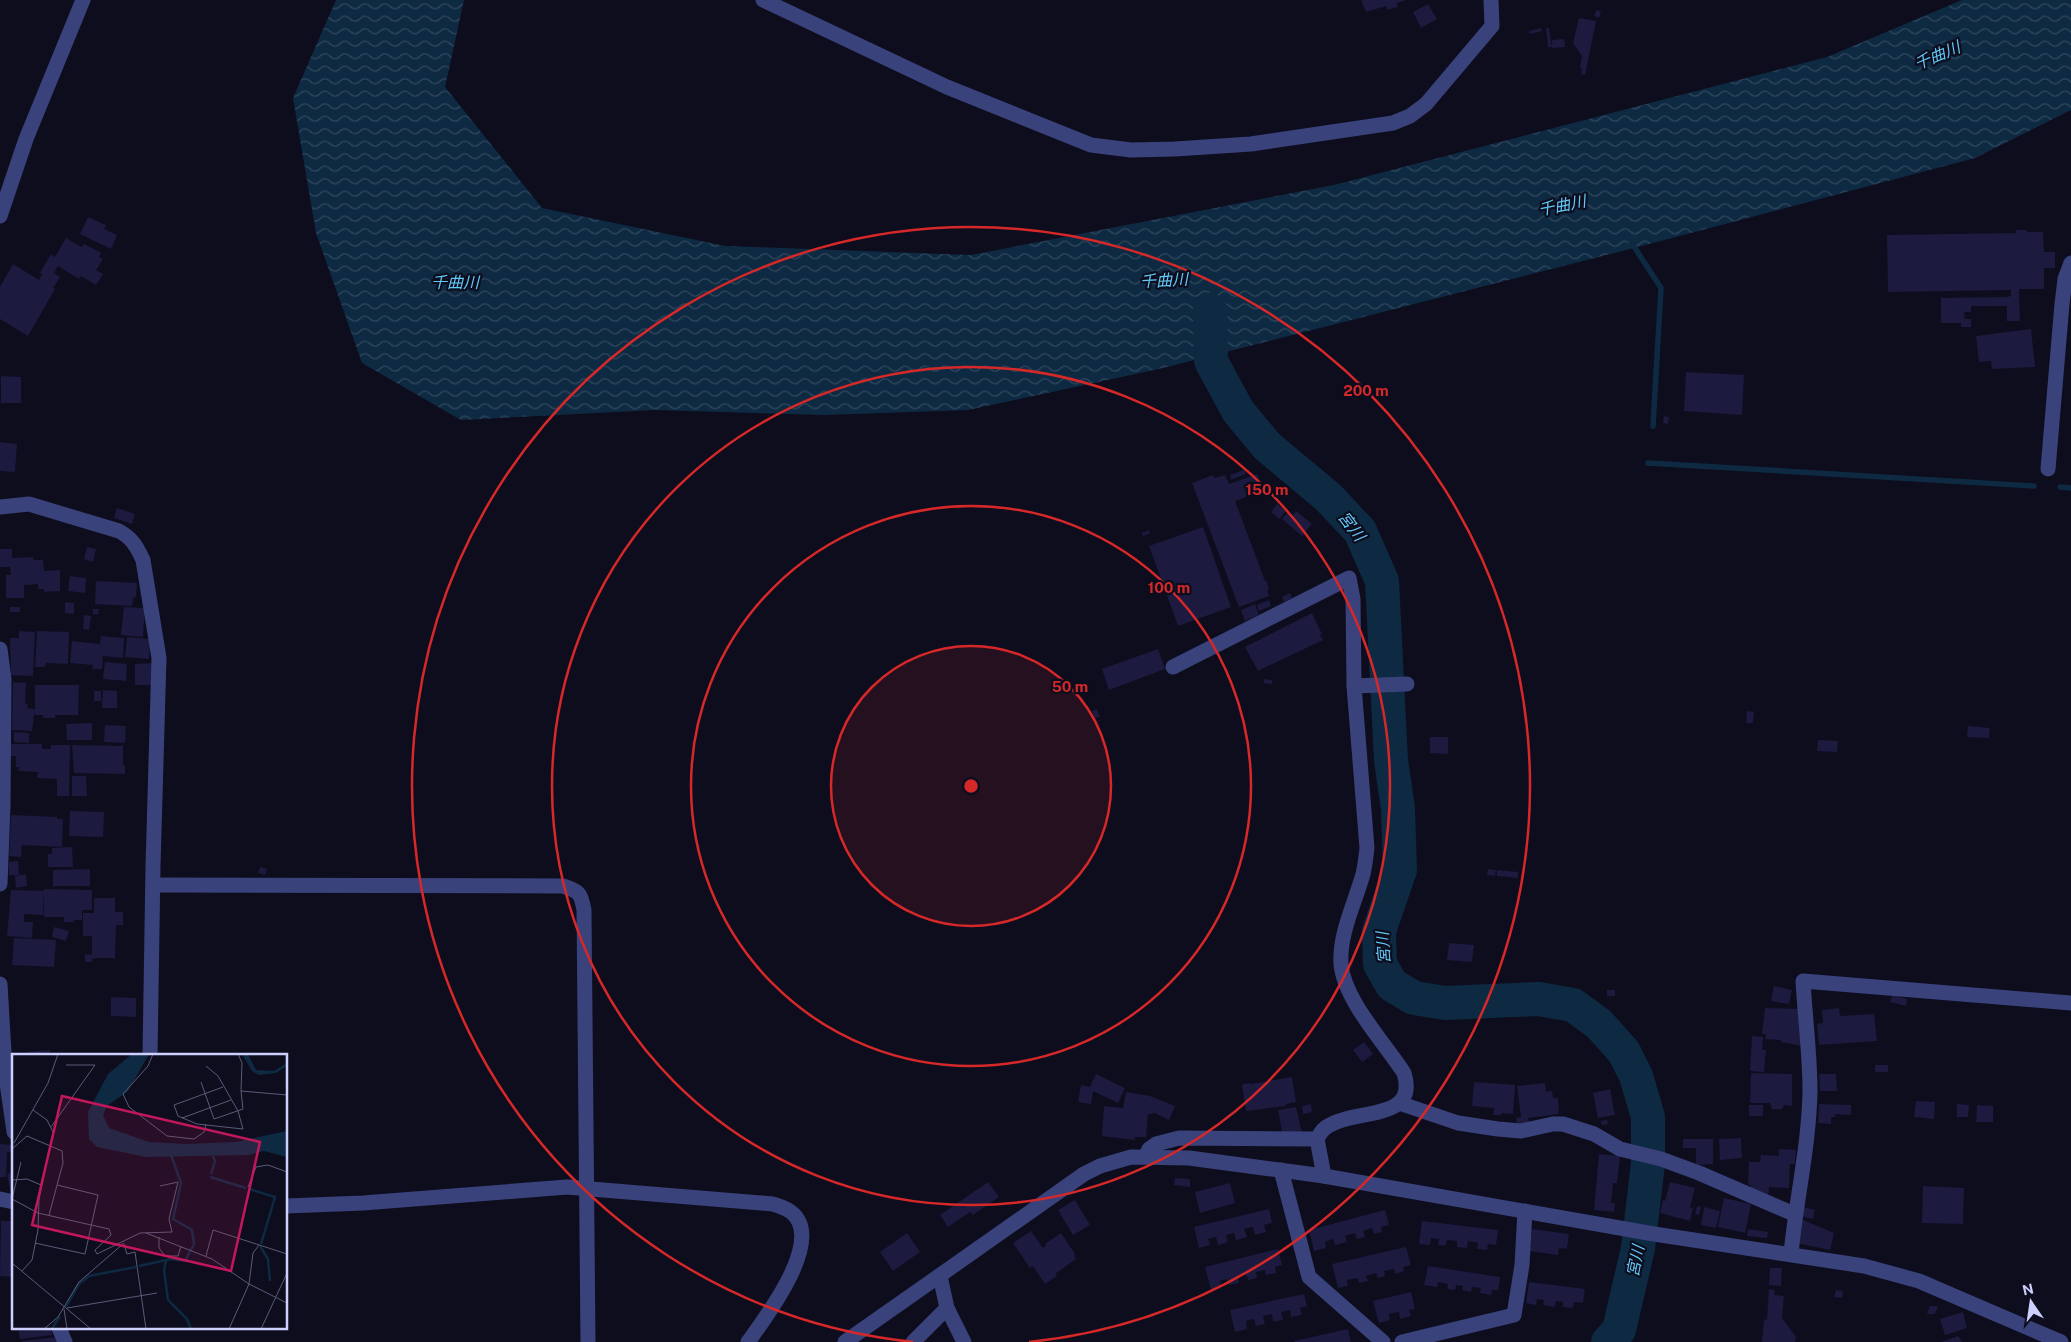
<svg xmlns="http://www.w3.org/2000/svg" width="2071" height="1342" font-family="'Public Sans','Noto Sans JP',sans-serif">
<defs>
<pattern id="water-waves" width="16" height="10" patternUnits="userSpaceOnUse" patternTransform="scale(1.25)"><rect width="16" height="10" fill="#0e2a42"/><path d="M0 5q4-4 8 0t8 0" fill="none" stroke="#30485e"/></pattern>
</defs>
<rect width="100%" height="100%" fill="#0d0d1e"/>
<!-- water -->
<polygon fill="url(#water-waves)" points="336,0 464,0 445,87 542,208 725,246 971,255 1334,185 1827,57 1962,0 2071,0 2071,110 1975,158 1630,249 1163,368 968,410 825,415 655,410 461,420 362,363 316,233 293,98"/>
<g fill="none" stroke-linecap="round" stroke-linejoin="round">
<!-- stream -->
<g stroke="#0e2a42" stroke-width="5.5">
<polyline points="1631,242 1661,288 1653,426"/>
<polyline points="1648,463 2034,486"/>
<polyline points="2060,487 2071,488"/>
</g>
<!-- river -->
<polyline stroke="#0e2a42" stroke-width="34" points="1210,310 1211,361 1238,411 1267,446 1328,497 1360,531 1382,581 1391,760 1398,809 1400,870 1379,931 1380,964 1392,985 1414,998 1445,1003 1539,999 1573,1005 1599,1024 1624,1052 1636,1076 1648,1117 1648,1163 1638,1248 1619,1330 1608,1342"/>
</g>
<!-- building -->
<g fill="#1c1a3e">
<polygon points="1361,0 1406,0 1397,3 1398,7 1387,10 1386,6 1366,12"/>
<polygon points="1428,4 1437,19 1421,28 1413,12"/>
<polygon points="1597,10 1601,12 1599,18 1594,16"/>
<polygon points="1579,18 1596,21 1585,75 1581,74 1582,69 1580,68 1582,56 1573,43"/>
<polygon points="1541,28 1542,31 1530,34 1529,31"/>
<polygon points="1546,28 1549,28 1552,47 1548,47"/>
<polygon points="1564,39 1565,47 1552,48 1552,40"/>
<polygon points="88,217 106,225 104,229 117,235 111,249 80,234"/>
<polygon points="2016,230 2027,230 2027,232 2043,232 2044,252 2055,252 2055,268 2044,268 2044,289 2019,289 2020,321 2007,321 2007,306 1971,306 1971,312 1964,312 1965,319 1971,319 1971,327 1961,327 1961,323 1941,323 1941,298 2006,297 2011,296 2011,290 1888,292 1887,235 2016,233"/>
<polygon points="66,238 82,247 84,244 101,253 99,257 103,259 96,270 103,274 96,285 81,276 79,279 58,266 54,273 60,277 53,288 55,289 28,336 0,319 0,287 13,264 39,280 42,274 40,273 51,254 55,257"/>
<polygon points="2031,329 2035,367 1992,369 1991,361 1979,362 1976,336"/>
<polygon points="1686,372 1744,375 1742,415 1684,411"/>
<polygon points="1,376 21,377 21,403 1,403"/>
<polygon points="1664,416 1669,417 1668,424 1663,423"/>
<polygon points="0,442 17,444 15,472 0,471"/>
<polygon points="1244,470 1246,474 1231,480 1230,475"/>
<polygon points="1257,474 1263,491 1235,501 1265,581 1266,580 1269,589 1267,590 1269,596 1239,607 1192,483 1213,475 1215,478 1225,475 1229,484"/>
<polygon points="1277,504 1286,511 1279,519 1271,512"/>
<polygon points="117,508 135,514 132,524 114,518"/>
<polygon points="1296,511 1312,524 1302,536 1282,519 1287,513 1291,517"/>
<polygon points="1203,527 1231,607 1178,626 1149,546"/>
<polygon points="1149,530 1150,533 1143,536 1142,533"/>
<polygon points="87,547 96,549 93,562 84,559"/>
<polygon points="0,549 12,549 12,558 34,557 33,560 43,560 44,571 60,570 60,591 44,592 44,589 38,589 38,584 24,585 24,598 6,598 6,575 11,575 10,567 0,567"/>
<polygon points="70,576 86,578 85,593 68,591"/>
<polygon points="96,581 137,583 136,597 133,598 132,606 95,604"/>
<polygon points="1290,593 1292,598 1284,602 1282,597"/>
<polygon points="1269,600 1271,606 1259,611 1257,605"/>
<polygon points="65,602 74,603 74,614 65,613"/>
<polygon points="1255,604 1259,615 1245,621 1241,610"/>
<rect x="10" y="607" width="10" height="5"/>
<polygon points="124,607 145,608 143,637 121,635"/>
<polygon points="93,609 99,609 98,614 93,614"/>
<polygon points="1312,613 1322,634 1320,635 1323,640 1258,671 1245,647"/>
<polygon points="84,615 91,616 89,630 83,629"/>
<polygon points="19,631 35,632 33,676 11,675 10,638 19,638"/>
<polygon points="37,631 69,632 68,664 46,663 45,667 35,667"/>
<polygon points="101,636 124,638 123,658 103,656 102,669 92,669 93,665 70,663 72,641 100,644"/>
<polygon points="127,637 150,639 149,659 125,657"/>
<polygon points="1158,649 1165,669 1109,690 1102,669"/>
<polygon points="105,662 127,664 126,681 103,679"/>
<polygon points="152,663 152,685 135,685 135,664"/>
<polygon points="1264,679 1272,680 1272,684 1264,683"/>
<polygon points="13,682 26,683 25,704 28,704 27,708 35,709 32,731 12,730"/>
<polygon points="35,685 79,685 78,715 55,715 55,718 43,718 43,715 35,715"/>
<polygon points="103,690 117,691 117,708 102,708"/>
<rect x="94" y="691" width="7" height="10"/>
<polygon points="1097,709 1100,717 1094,718 1092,711"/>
<polygon points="1747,711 1754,712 1753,723 1746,723"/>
<polygon points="92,723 92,740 67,740 66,724"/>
<polygon points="105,725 126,726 125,743 104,742"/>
<polygon points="1968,726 1990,728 1989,738 1967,737"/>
<polygon points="14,732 29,733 29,743 14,742"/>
<polygon points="1430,737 1448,737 1448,754 1430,753"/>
<polygon points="1818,740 1838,741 1837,752 1817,751"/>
<polygon points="10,744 42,744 42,749 51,749 51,745 70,745 69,796 57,796 57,779 37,778 38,772 19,771 19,767 16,767 16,756 10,756"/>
<polygon points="72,745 123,746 123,765 125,765 125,774 74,773"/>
<polygon points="72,776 86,776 87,796 72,796"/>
<polygon points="70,811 104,812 103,837 69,836"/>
<polygon points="11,815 57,817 57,819 63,819 62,847 22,845 21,857 9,856"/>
<polygon points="72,847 73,867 48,867 48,854 52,854 52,848"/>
<polygon points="18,861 19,875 9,875 9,862"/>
<polygon points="260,867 267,869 265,875 258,873"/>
<polygon points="90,869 90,886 53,886 53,870"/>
<polygon points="1488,869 1496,870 1495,876 1487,875"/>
<polygon points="1497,870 1518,872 1518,878 1497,876"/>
<polygon points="26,874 27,886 16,888 15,876"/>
<polygon points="44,889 92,890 92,910 82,910 82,920 74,920 74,922 64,922 64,917 44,917"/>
<polygon points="11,890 44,891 43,915 24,914 24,922 33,922 32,938 7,936"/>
<polygon points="94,898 115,898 115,912 123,912 123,925 116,925 115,958 96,958 91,959 92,962 85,962 85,954 92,955 92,936 83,936 83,913 94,913"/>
<polygon points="54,927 69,931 66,941 52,937"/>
<polygon points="14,938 56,940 54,967 12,965"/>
<polygon points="1449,943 1474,945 1472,962 1447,960"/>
<polygon points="1774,986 1792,990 1789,1004 1771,1001"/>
<rect x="1607" y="990" width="8" height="6"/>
<polygon points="1892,995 1907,999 1906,1006 1890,1002"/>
<polygon points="111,997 136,998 136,1017 111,1016"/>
<polygon points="1765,1008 1801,1009 1801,1046 1781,1042 1781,1040 1765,1039 1766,1034 1762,1034"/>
<polygon points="1839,1008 1840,1016 1874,1014 1877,1041 1819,1045 1817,1024 1823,1023 1822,1010"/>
<polygon points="1752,1036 1763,1037 1762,1050 1766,1050 1764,1072 1750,1071"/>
<polygon points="1364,1042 1373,1054 1362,1062 1353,1050"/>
<polygon points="50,1050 50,1056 27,1056 26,1052"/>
<rect x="1875" y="1065" width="13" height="7"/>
<polygon points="1751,1073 1792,1074 1792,1106 1784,1105 1782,1109 1772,1109 1770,1103 1750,1103"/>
<polygon points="1096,1074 1125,1088 1118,1103 1093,1091 1091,1104 1078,1102 1081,1085 1090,1087"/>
<polygon points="1819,1074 1836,1074 1837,1091 1820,1091"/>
<polygon points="1292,1077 1296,1102 1286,1104 1286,1106 1246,1111 1242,1085 1244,1084 1250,1083 1251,1084"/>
<polygon points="1474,1082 1515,1085 1513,1114 1501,1113 1501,1115 1493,1115 1494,1108 1472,1106"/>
<polygon points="1545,1083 1546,1092 1552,1091 1553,1098 1558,1098 1559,1114 1528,1118 1530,1124 1518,1127 1516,1118 1521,1117 1517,1086"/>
<polygon points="1610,1089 1615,1115 1598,1118 1593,1093"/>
<polygon points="1126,1092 1150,1096 1175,1106 1169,1120 1153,1112 1153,1114 1148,1114 1146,1137 1135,1137 1135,1140 1102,1136 1104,1106 1123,1108"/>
<polygon points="1916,1101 1935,1102 1934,1119 1914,1117"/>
<polygon points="1311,1104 1312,1112 1303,1114 1302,1106"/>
<polygon points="1819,1104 1851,1105 1851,1115 1835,1114 1835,1117 1831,1117 1831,1124 1818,1123"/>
<polygon points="1957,1104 1969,1105 1968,1117 1957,1117"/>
<rect x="1749" y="1105" width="14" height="11"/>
<polygon points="1977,1105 1993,1106 1993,1122 1976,1122"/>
<polygon points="1296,1107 1302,1133 1283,1136 1278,1110"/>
<polygon points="1607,1120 1608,1124 1602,1125 1601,1121"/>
<polygon points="1741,1138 1742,1158 1720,1160 1719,1139"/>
<polygon points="1683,1139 1713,1139 1713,1164 1696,1165 1696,1148 1683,1148"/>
<polygon points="0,1144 12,1145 12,1152 7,1152 6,1177 0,1177"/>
<polygon points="1779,1149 1796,1150 1795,1164 1790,1164 1789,1188 1769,1187 1768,1199 1750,1191 1751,1185 1748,1185 1749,1162 1760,1162 1761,1155 1779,1156"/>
<polygon points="1599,1154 1620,1156 1617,1183 1613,1183 1611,1203 1615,1203 1614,1212 1594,1210"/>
<polygon points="14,1172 14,1194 11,1195 7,1174"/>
<polygon points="1175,1178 1190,1179 1190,1187 1174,1185"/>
<polygon points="988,1182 999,1197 973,1215 970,1212 948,1227 940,1215"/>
<polygon points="1670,1182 1695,1188 1690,1207 1693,1208 1690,1221 1660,1213 1663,1200 1665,1201"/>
<polygon points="1230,1183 1235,1203 1200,1213 1195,1192"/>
<polygon points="1923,1186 1964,1188 1963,1224 1922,1223"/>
<polygon points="1724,1198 1751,1204 1745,1233 1718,1227"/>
<polygon points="1075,1200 1090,1225 1073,1235 1058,1210"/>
<polygon points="1697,1206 1701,1207 1699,1215 1695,1214"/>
<polygon points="1704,1207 1720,1211 1716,1228 1701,1225"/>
<polygon points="1803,1207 1815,1210 1813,1219 1800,1216"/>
<polygon points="1269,1209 1272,1223 1264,1225 1266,1232 1255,1235 1253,1227 1244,1229 1247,1237 1236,1240 1234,1233 1226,1235 1228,1242 1218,1245 1216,1237 1208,1239 1210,1245 1199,1248 1194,1227"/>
<polygon points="1385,1210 1389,1225 1381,1227 1382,1232 1374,1234 1372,1228 1363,1231 1365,1237 1357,1239 1355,1233 1345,1236 1347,1242 1335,1245 1333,1239 1325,1242 1326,1248 1314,1251 1309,1230"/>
<polygon points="1801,1219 1834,1233 1830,1250 1796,1243"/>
<polygon points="1,1221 14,1221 14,1277 0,1276"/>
<polygon points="1422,1221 1498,1230 1496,1245 1488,1244 1487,1250 1477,1249 1478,1243 1468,1241 1467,1248 1457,1247 1457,1241 1447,1240 1445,1246 1438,1245 1439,1239 1431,1238 1430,1245 1419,1244"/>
<polygon points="1532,1229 1569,1234 1567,1249 1559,1248 1558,1255 1529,1251"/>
<polygon points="1748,1229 1768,1232 1767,1238 1747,1236"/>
<polygon points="1031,1231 1043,1248 1046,1246 1045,1244 1061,1233 1075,1254 1074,1255 1076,1259 1055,1274 1057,1276 1045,1284 1033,1266 1030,1268 1013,1243"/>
<polygon points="907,1233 920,1252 893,1271 880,1252"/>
<polygon points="1406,1247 1411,1265 1403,1267 1404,1271 1395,1274 1394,1269 1384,1271 1385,1276 1378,1278 1376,1273 1366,1276 1368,1281 1359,1283 1358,1278 1347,1280 1348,1286 1338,1288 1332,1264"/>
<polygon points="1278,1249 1282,1265 1275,1267 1276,1273 1266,1275 1265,1270 1256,1272 1257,1278 1248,1280 1246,1274 1238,1276 1239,1283 1229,1285 1227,1279 1220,1281 1222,1287 1211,1290 1205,1267"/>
<polygon points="1428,1266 1500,1277 1498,1290 1492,1290 1491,1295 1480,1293 1481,1288 1472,1287 1471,1292 1462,1290 1463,1286 1456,1285 1455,1290 1447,1289 1448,1284 1438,1282 1437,1287 1424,1285"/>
<polygon points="1770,1268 1782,1268 1781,1286 1769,1285"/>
<polygon points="1529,1282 1585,1289 1583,1303 1574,1302 1573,1308 1563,1307 1563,1302 1556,1301 1555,1307 1543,1305 1544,1300 1537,1299 1536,1305 1526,1303"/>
<polygon points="1769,1289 1775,1290 1774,1295 1784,1296 1782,1318 1796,1337 1795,1342 1762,1342 1764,1319 1767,1320"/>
<polygon points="1836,1290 1843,1291 1842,1298 1834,1297"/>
<polygon points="1411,1292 1415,1309 1409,1310 1411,1316 1400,1319 1399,1312 1389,1314 1390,1320 1379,1323 1373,1301"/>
<polygon points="1304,1294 1307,1306 1300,1308 1302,1315 1291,1317 1290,1310 1281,1312 1283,1320 1273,1322 1272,1314 1263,1316 1265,1324 1256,1326 1254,1319 1246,1321 1247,1329 1235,1332 1230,1310"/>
<polygon points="1930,1306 1938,1306 1935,1314 1927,1314"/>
<polygon points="1963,1312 1967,1328 1945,1335 1940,1319"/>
<polygon points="18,1328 51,1328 52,1335 20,1339"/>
<polygon points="1348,1329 1351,1342 1294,1342 1294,1341"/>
<polygon points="1958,1336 1962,1342 1941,1342"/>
<polygon points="58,1337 59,1342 22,1342 22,1341"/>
</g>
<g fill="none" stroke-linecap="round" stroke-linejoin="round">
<!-- minor -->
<g stroke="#3a427b" stroke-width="15">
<polyline points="763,0 947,87 1091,145 1131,150 1175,149 1251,144 1393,123 1410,116 1426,104 1492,26 1491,0"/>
<polyline points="0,216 26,139 83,0"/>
<polyline points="2048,469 2062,304 2065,279 2071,263"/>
<path d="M0 507 29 504 119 531C132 538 137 547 143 560L159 658 153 866 150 1056"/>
<polyline points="0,649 4,679 3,805 0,884"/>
<polyline points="1354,686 1407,684"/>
<path d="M154 885 563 886C579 891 581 893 584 910L588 1342"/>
<polyline points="0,984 5,1069 14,1132"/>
<polyline points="1399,1103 1458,1123 1498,1129 1521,1131 1553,1124 1563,1124 1594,1134 1620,1149 1661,1159 1699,1173 1794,1214"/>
<polyline points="1317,1139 1324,1176"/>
<path d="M1146 1156 1149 1149 1156 1144 1179 1138 1317 1139C1320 1133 1323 1128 1330 1125 1356 1109 1419 1121 1404 1073 1384 1042 1344 1000 1341 964 1339 934 1355 903 1363 874 1365 866 1366 857 1367 848L1354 686 1353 599 1349 578 1173 667"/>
<polyline points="1281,1170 1309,1277 1383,1342"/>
<polyline points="0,1199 14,1202"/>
<path d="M286 1206 363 1203 567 1187 773 1204C779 1206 786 1208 791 1212 826 1239 766 1317 748 1342"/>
<path d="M1791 1254C1796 1200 1809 1146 1810 1091 1810 1055 1805 1017 1803 981L2071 1003"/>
<polyline points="940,1276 947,1308 964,1342"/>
<polyline points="59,1328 65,1342"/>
<polyline points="845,1342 1084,1174 1100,1166 1131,1157 1189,1158 1324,1176 1654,1234 1864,1266 1919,1281 2061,1342"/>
<polyline points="913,1342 947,1308"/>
<polyline points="1402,1342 1514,1315 1522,1265 1525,1211"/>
</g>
</g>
<!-- distance rings -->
<circle cx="971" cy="786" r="140" fill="#d62828" fill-opacity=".12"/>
<g fill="none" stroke="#d62828" stroke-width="2.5">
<circle cx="971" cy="786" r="140"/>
<circle cx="971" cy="786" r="280"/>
<circle cx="971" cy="786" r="419"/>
<path d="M913 1342A559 559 0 1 1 1029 1342"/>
</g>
<g text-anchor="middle" stroke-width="4.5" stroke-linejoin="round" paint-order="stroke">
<!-- water labels -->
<g font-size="16" font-style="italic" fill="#60c9f7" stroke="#0d0d1e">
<text transform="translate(1937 55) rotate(-23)" y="6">千曲川</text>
<text transform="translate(1562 205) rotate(-11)" y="6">千曲川</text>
<text transform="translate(1164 280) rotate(-3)" y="6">千曲川</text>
<text x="455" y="288">千曲川</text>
<text transform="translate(1352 526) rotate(53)" y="6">宮川</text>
<text transform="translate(1383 948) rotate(-94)" y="6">宮川</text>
<text transform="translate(1635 1261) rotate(-79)" y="6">宮川</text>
</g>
</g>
<!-- overview -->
<g transform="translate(12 1054)">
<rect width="275" height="275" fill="#0d0d1e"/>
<path d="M120 0H137L116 37 95 52 91 61 97 74 137 88 174 90 224 88 275 77V103L252 97 236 101 134 103 85 93 77 85 76 58 96 20ZM230 0H236L244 16 262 17 273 10 274 0 275 12 264 19 247 21 240 17Z" fill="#0e2a42"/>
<path fill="none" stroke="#0e2a42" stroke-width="2.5" d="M199 120 203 107 201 102M198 123 234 134M237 135 263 143 249 190M248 192 256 205 258 227M154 207 152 216 156 246 175 265 179 275M127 212 159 205 173 207 182 190 180 176 161 165 169 129 159 101M54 253 67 230 77 222 124 213M40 275 48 262"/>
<path fill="none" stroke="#5a5b77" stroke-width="1" d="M141 0 136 12 111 40 117 53 155 82 182 85 192 78 194 70M226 0 230 9 229 37M194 12 206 22 226 57 231 75 185 70 166 62 162 51 211 33M189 28 202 65 231 55 229 37 275 41M170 64 219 46M39 73 83 11H54M2 89 36 29 46 0M0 95 15 82 50 97 51 109 37 161M0 126 15 125 29 131M236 133 244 113 256 111 275 118M0 145 26 159 97 175 99 181 83 196 85 200 128 179 160 178 157 165 166 128 148 132M0 145 9 108M134 179 200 205 237 230 275 249M147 183V194L153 202H166L169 192M23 189 73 200 86 141 45 131M112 190 115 200 123 198 134 275M194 202 201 176 275 200M0 209 79 275M10 217 20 206 26 176 27 145 41 78 35 66 21 56M55 254 145 239M52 255 55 275M32 275 46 263 67 228 112 189M217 275 237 230 241 199 247 191M249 275 275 219"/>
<path fill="#c2185b" fill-opacity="0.15" stroke="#c2185b" stroke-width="2.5" d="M50 42 248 88 219 217 20 171Z"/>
<rect width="275" height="275" fill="none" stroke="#cdcffd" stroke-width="2.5"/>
</g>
<circle cx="971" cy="786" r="8" fill="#d62828" stroke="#0d0d1e" stroke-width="2.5"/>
<g font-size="15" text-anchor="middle" font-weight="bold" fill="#d62828" stroke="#0d0d1e" stroke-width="4.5" stroke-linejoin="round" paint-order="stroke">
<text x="1366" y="396">200 m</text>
<text x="1267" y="495">150 m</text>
<text x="1169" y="593">100 m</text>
<text x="1070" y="692">50 m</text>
</g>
<!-- north arrow -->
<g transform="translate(2031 1302) rotate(347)" stroke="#0d0d1e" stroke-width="4" paint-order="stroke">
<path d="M0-4L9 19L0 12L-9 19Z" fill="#cdcffd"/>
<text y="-8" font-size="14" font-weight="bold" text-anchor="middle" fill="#cdcffd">N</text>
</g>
</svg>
